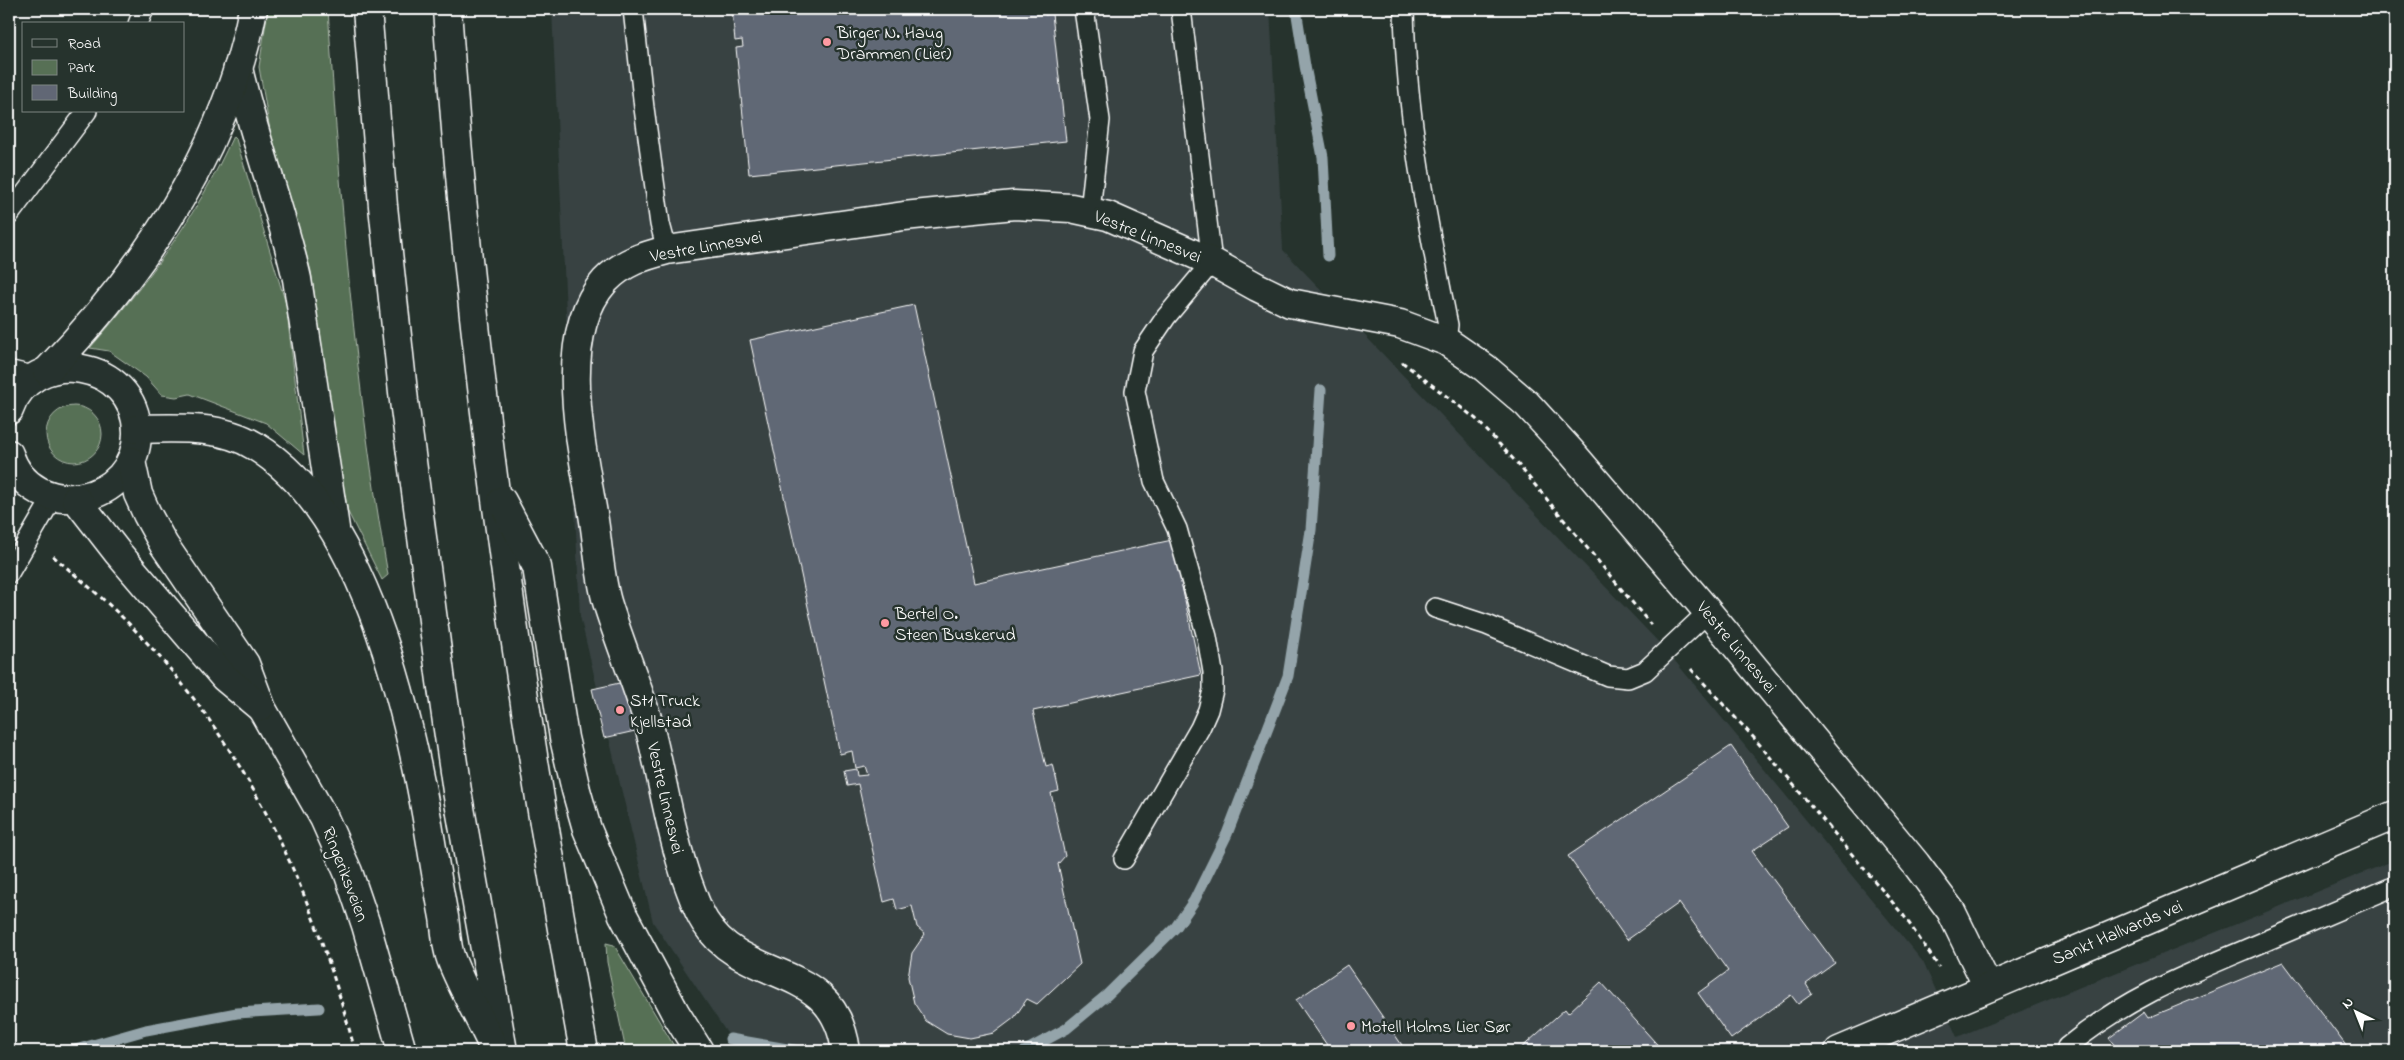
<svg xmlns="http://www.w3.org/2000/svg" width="2404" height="1060" font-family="'Indie Flower',sans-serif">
<rect width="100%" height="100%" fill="#26332d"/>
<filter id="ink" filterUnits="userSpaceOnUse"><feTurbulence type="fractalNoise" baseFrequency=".02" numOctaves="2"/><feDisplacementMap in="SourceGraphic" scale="10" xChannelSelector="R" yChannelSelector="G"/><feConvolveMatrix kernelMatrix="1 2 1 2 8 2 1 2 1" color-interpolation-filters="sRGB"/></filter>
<g filter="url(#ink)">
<!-- built -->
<polygon fill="#384343" points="552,9 1270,9 1283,250 1665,649 1923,962 1957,1037 2395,860 2395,1051 739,1051 653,922 580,616"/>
<!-- green -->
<g fill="#577055" stroke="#abb8aa">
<path d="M268 9H328C340 198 355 387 388 575L382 580 348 512 336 448 311 271 272 142 259 67Z"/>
<path d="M233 136 236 139 286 304 304 455 266 423 190 394 176 397 162 395 146 377 109 351 90 348C147 283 198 215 233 136Z"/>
<circle cx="74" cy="434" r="28"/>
<polygon points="606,943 614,945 677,1051 626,1051 607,962"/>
</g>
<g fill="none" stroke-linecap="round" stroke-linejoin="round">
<!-- stream -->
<g stroke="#94a4aa" stroke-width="11">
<polyline points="1296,9 1305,66 1323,157 1328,256"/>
<polyline points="730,1039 799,1051"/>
<polyline points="72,1051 146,1030 237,1013 319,1008"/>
<polyline points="1025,1051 1066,1029 1107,995 1176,927 1194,901 1227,834 1288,676 1311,530 1321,390"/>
</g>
</g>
<!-- building -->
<g fill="#616775" stroke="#fff">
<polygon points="732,9 1045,9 1045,15 1052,14 1066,141 749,174 736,48 743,47 742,40 735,41"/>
<polygon points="914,305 974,583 1172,540 1201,675 1033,711 1046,767 1053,765 1059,791 1051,793 1065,856 1058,864 1080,964 1037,1004 1027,999 1014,1018 994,1033 970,1038 947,1034 926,1021 914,1003 908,977 912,953 925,934 917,927 912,906 897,910 894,899 884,902 858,784 847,786 844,771 856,769 857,776 867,775 864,766 855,768 852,751 840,754 750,340"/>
<polygon points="633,680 644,729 604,738 592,689"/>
<polygon points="1731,746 1788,827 1752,851 1835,963 1806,984 1812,994 1798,1004 1791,995 1731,1039 1698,993 1728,971 1679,903 1627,940 1568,856"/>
<polygon points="2283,962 2350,1051 2119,1051 2109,1038 2144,1012 2148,1018"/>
<polygon points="1347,965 1406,1051 1331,1051 1296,1000"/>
<polygon points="1601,982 1663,1051 1518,1051 1565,1009 1568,1013"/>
</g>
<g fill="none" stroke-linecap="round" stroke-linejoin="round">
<!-- service casing -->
<g stroke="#fff" stroke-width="22">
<g id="service">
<polyline points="633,9 644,108 660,224 667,250"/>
<polyline points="1084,9 1100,120 1090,211"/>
<path d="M1404 9C1406 116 1427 220 1448 325L1446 341"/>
<polyline points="138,24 144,9"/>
<polyline points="9,215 87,111"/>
<polyline points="9,573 53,497"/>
<polyline points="1435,608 1487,625 1608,676 1628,678 1645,671 1708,612"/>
<polyline points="1124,859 1200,728 1208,710 1213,690 1213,672 1207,637 1177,529 1154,481 1135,391 1143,351 1166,317 1212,262 1181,9"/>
<path d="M2067 1047C2124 1000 2180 977 2247 949 2297 928 2346 907 2395 886"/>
</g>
</g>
<!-- minor casing -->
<g stroke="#fff" stroke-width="31">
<path id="minor" d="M846 1051C834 959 745 986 705 922 697 910 693 896 688 883 669 829 662 773 647 718 635 679 619 641 607 602 599 574 598 543 593 514 582 447 555 336 605 281 623 262 644 256 667 250L904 216 1014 205 1071 208 1108 216 1212 262 1257 287 1290 303 1400 324 1446 341 1485 368 1527 404 1572 453 1708 612 1916 864 1951 911 1988 987"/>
</g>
<!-- secondary casing -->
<g stroke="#fff" stroke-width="31">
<polyline id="secondary" points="1839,1051 2395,815"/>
</g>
<!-- primary casing -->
<g stroke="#fff" stroke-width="31">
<polyline id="primary" points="9,375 31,380"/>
</g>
<!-- trunk casing -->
<g stroke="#fff" stroke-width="31">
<g id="trunk">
<path d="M9 410C32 343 136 360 137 432 138 505 32 525 9 454"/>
<polyline points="131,461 138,494 147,514 164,545 245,664 262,709 324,818 348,872 366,925 402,1051"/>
<polyline points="76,499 118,553 224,677 260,707"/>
</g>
</g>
<!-- motorway casing -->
<g stroke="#fff" stroke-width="31">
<g id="motorway">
<polyline points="367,9 383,206 404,401 441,681 457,791 503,1051"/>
<path d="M447 9C470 359 520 707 584 1051"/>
<path d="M238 68C254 139 281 208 297 279L335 528"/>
<path d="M47 371C146 269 226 150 253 9"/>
<path d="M137 429C176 428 221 425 255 446 363 511 408 709 428 824 433 855 438 886 444 917 446 930 446 946 451 959 462 988 479 1016 492 1044"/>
<polyline points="502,501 537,567 564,738 576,790 587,829 623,915 676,1014 699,1051"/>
</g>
</g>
<!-- path -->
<g stroke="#fff" stroke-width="3" stroke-dasharray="5 4" stroke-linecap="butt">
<polyline points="1402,362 1476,419 1516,462 1651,625"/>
<path d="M53 556C81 580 109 603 134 629 249 748 314 893 355 1051"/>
<polyline points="1691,669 1754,738 1904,916 1939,967"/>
</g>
<!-- service -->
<use href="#service" stroke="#26332d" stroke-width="19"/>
<!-- minor -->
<use href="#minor" stroke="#26332d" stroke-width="28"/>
<!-- secondary -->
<use href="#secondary" stroke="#26332d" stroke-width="28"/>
<!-- primary -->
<use href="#primary" stroke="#26332d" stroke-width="28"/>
<!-- trunk -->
<use href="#trunk" stroke="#26332d" stroke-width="28"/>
<!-- motorway -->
<use href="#motorway" stroke="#26332d" stroke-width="28"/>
</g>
</g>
<!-- markers -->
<g fill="#ff9aa2" stroke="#26332d" stroke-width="2">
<circle cx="827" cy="42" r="5"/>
<circle cx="885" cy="623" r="5"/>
<circle cx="620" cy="710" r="5"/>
<circle cx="1351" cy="1026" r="5"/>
</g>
<g text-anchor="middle" stroke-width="5" stroke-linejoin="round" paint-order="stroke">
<!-- poi labels -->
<g font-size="18" fill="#fff" stroke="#26332d" text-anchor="start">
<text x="837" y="38">Birger N. Haug<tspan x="837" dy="21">Drammen (Lier)</tspan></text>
<text x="895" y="619">Bertel O.<tspan x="895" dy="21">Steen Buskerud</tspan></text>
<text x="630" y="706">St1 Truck<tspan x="630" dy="21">Kjellstad</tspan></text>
<text x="1361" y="1032">Motell Holms Lier Sør</text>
</g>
<!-- street labels -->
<g font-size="18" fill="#fff" stroke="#26332d">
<text transform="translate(1148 236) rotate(22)" y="6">Vestre Linnesvei</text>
<text transform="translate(706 246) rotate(-10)" y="6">Vestre Linnesvei</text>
<text transform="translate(1737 647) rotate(50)" y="6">Vestre Linnesvei</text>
<text transform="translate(666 798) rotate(77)" y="6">Vestre Linnesvei</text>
<text transform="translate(346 874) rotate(69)" y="6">Ringeriksveien</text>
<text transform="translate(2117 932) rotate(-23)" y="6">Sankt Hallvards vei</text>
</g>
</g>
<!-- margin -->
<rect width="2404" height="1060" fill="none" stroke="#26332d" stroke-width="30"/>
<rect x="15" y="15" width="2374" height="1030" fill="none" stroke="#fff" stroke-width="2" filter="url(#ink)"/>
<!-- legend -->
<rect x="22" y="22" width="162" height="90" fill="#26332d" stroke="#7d8581"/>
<rect x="32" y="39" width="25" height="8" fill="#26332d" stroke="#7d8581"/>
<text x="68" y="48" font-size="15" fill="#ffffff">Road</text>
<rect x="32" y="60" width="25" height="15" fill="#577055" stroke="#7d8581"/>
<text x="68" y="72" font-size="15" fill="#ffffff">Park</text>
<rect x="32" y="85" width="25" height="15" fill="#616775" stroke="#7d8581"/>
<text x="68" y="98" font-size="15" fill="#ffffff">Building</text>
<!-- north arrow -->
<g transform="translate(2356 1012) rotate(317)" stroke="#26332d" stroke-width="4" paint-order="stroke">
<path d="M0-4L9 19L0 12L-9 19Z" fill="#ffffff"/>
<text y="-8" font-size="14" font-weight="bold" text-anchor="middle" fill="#ffffff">N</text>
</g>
</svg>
